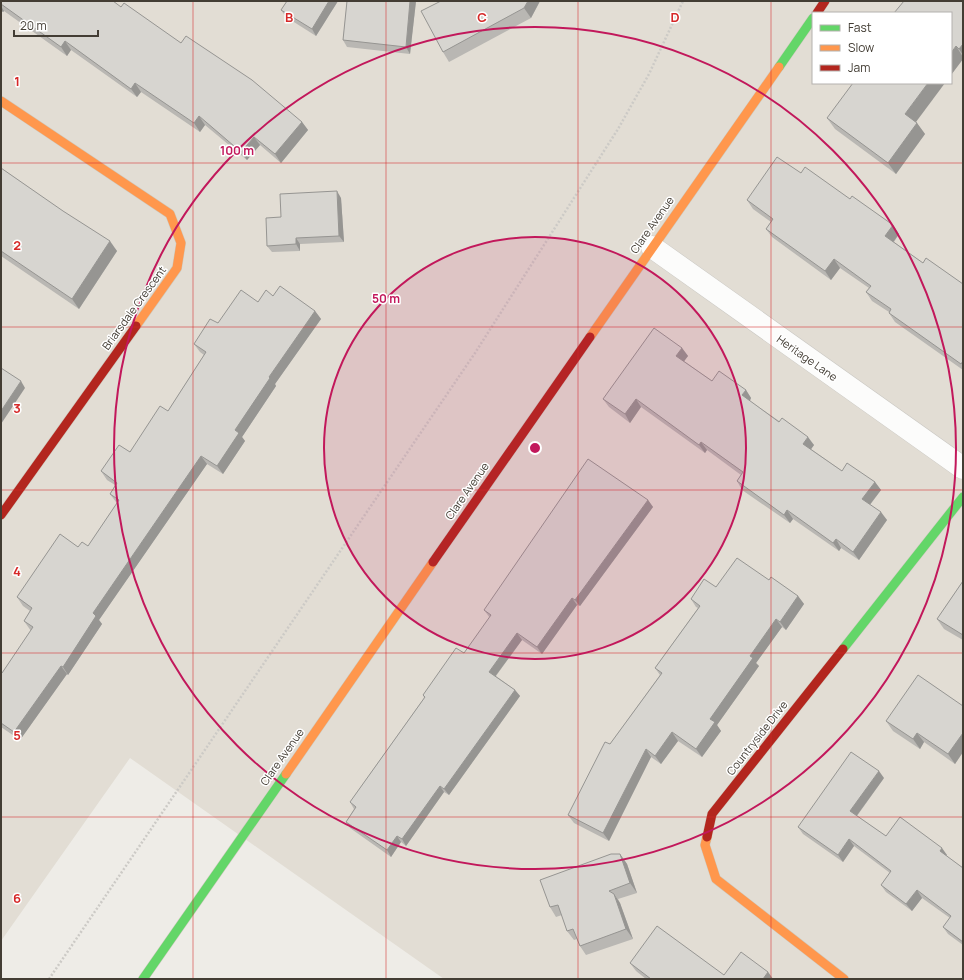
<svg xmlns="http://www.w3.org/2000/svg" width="964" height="980" font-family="Manrope,sans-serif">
<rect width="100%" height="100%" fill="#eeece7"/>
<!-- residential -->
<path fill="#e2ddd4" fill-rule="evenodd" d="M1 1H963V979H444L130 758 1 941ZM813 13H951V83H813Z"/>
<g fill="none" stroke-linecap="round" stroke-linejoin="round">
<!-- street casing -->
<g stroke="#cac8c3" stroke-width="23">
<polyline id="street" points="652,247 963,468"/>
</g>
<!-- fast casing -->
<g stroke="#cdc9be" stroke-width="10">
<g id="fast">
<polyline points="779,67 813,18"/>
<polyline points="843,649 963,497"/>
<polyline points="143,979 286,774"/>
</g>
</g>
<!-- slow casing -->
<g stroke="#cdc9be" stroke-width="10">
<g id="slow">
<polyline points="1,101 170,214 181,243 177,268 136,326"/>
<polyline points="590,337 779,67"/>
<polyline points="286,774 433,562"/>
<polyline points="707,837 705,845 716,879 844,979"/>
</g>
</g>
<!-- jam casing -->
<g stroke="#cdc9be" stroke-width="10">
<g id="jam">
<polyline points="817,13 825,1"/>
<polyline points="1,515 136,326"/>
<polyline points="433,562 590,337"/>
<polyline points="707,837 712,814 843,649"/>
</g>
</g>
<!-- path -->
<polyline stroke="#cccac6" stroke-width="2.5" stroke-dasharray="2 2" stroke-linecap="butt" points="49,979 475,353 618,129 649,74 683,1"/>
<!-- street -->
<use href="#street" stroke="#fcfcfb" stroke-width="22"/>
<!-- fast -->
<use href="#fast" stroke="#63d668" stroke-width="9"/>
<!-- slow -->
<use href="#slow" stroke="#ff974d" stroke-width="9"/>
<!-- jam -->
<use href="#jam" stroke="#b3261e" stroke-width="9"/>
</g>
<!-- wall -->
<g fill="#b9b7b3">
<polygon points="1,1 121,7 181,43 302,122 308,130 281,163 260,145 247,160 205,125 200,132 141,92 137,97 71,50 67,56 4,11 3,12 1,11"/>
<polygon points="287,1 338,1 316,36 286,17 281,10"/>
<polygon points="347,1 416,1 410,54 347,47 343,40"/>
<polygon points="441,1 540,1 531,18 449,62 443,52"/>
<polygon points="963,1 963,59 951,75"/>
<polygon points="827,118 916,122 925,134 896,174 835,129"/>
<polygon points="1,168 117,251 79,309 1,256"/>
<polygon points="801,173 899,234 894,242 923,263 963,284 963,370 895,322 889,313 889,312 872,301 866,292 869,288 840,268 831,280 772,237 766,229 771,222 753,209 747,200"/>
<polygon points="341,198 344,242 300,244 300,251 272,252 267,246 281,217"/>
<polygon points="273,296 315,311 321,319 275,384 276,386 242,437 245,441 223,474 207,464 99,620 102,624 68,675 67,674 20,740 1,727 1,672 2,673 31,631 24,621 30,611 23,606 17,597 78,547 88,546 117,503 116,502 110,494 115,485 107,480 101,471 130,452 168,411 204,355 200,352 194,344 218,323 258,302"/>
<polygon points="682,348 688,356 684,361 712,381 746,390 751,398 750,401 814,445 811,449 842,471 875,482 881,490 870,505 887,520 859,560 841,548 839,551 793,519 790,523 742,490 737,481 741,475 707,450 705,453 641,407 630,423 609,407 603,399"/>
<polygon points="648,500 653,507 580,606 577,605 542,654 522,640 496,676 515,690 520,696 449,795 444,792 406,846 401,842 391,857 350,828 346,822 354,809 350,802 424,698 423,695 464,653 490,618 484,610"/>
<polygon points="769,580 798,596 804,604 786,630 782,627 756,663 759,666 717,725 721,731 702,757 678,741 661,764 651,757 609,841 574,823 568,815 610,744 660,675 655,668 698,608 696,607 691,599 716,587"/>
<polygon points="963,581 963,640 944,629 937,619"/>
<polygon points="963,706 963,752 955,764 924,742 920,749 893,731 886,721"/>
<polygon points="884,778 857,816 886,836 947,855 946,856 963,868 963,945 948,934 943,927 950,918 922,898 912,911 886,892 881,885 890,873 854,846 843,862 803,834 798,827"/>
<polygon points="620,854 627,864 637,893 618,899 620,903 633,939 586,955 580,946 577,939 574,940 567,931 562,915 556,917 550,907"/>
<polygon points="630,963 724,975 768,972 773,979 646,979 636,971"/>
</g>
<!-- shaded-wall -->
<g fill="#969592">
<polygon points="329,1 338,1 316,36 312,29"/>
<polygon points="410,1 416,1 410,54 406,47"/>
<polygon points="528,1 540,1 531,18 524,8"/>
<polygon points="1,6 4,11 3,12 1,10"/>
<polygon points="65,41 71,50 67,56 61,47"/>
<polygon points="963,44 963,55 959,49"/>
<polygon points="956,46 963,57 963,59 951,75 951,53"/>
<polygon points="135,83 141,92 137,97 131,89"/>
<polygon points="928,83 945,83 913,126 905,114"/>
<polygon points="199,116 205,125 200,132 194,123"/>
<polygon points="302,122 308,130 281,163 275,154"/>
<polygon points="917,123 925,134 896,174 888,163"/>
<polygon points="254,137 260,145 247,160 241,152"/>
<polygon points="337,191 341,198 344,242 339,236"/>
<polygon points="893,225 899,234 891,245 885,236"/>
<polygon points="296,238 300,244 300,251 296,244"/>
<polygon points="110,241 117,251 79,309 72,299"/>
<polygon points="834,259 840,268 831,280 825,271"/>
<polygon points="315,311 321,319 275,384 276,386 242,437 245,441 223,474 217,466 235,430 269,377"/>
<polygon points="682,348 688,356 682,364 676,356"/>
<polygon points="21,381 25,388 1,424 1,411"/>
<polygon points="746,390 751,398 748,404 742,395"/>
<polygon points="636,399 641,407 630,423 625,414"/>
<polygon points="808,437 814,445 809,452 803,444"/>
<polygon points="701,442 707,450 705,453 699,445"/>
<polygon points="201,456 207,464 99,620 102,624 68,675 63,667 93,613"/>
<polygon points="875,482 881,490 868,507 862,499"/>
<polygon points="648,500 653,507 580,606 575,600"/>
<polygon points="787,510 793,519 790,523 784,515"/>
<polygon points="881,512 887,520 859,560 853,552"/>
<polygon points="836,539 841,548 839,551 833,543"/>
<polygon points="798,596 804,604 786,630 780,622"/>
<polygon points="572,598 577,605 542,654 537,647"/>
<polygon points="776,619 782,627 756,663 759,666 717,725 721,731 702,757 696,749 710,719 750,656"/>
<polygon points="517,633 522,640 494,678 489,672"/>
<polygon points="61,666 67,674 20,740 14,732"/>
<polygon points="515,690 520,696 449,795 444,789"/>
<polygon points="672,732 678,741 661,764 655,756"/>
<polygon points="917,733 924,742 920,749 913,739"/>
<polygon points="963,733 963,752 955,764 948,754"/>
<polygon points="646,749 651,757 609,841 603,833"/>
<polygon points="879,771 884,778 855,818 850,811"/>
<polygon points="440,786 444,792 406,846 402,839"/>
<polygon points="397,836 401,842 391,857 387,850"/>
<polygon points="849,839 854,846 843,862 838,855"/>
<polygon points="942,848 947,855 945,858 940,851"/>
<polygon points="620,854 627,864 637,893 630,883"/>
<polygon points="917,890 922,898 912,911 906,904"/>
<polygon points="614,894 620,903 633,939 626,929"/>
<polygon points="768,972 773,979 763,979"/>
</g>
<!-- building -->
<g fill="#d7d5d0" stroke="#969592">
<polygon points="1,1 113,1 121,7 124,3 181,43 186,36 252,80 302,122 275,154 254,137 241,152 199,116 194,123 135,83 131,89 65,41 61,47 1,4"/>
<polygon points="287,1 329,1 312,29 281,10"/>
<polygon points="347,1 410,1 406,47 343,40"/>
<polygon points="441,1 528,1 524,8 443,52 421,11"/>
<polygon points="904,1 963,1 963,44 959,49 956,46 951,53 951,13 894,13"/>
<polygon points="853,83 928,83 905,114 917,123 888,163 827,118"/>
<polygon points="777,157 801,173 805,167 850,199 852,196 893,225 885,236 923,263 926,258 963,284 963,361 961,364 889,313 891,309 866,292 871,286 834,259 825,271 766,229 773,219 747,200"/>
<polygon points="1,168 63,211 110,241 72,299 1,251"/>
<polygon points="337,191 339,236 296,238 296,244 267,246 266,218 281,217 280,194"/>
<polygon points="280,286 315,311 269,377 270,378 235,430 239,433 217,466 201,456 93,613 96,616 63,667 61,666 14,732 1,723 1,672 2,673 33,627 24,621 32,608 17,597 60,534 78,547 82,542 88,546 119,500 110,494 117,483 101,471 119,445 130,452 160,406 168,411 206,352 194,344 210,319 218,323 241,290 258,302 266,290 273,296"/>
<polygon points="654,328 682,348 676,356 712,381 719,371 746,390 742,395 779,422 782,418 808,437 803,444 842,471 847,463 875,482 862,499 881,512 853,552 836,539 833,543 787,510 784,515 737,481 743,472 701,442 699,445 636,399 625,414 603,399"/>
<polygon points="1,368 21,381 1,411"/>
<polygon points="588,459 648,500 575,600 572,598 537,647 517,633 489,672 515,690 444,789 440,786 402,839 397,836 387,850 346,822 356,807 350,802 425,697 423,695 456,648 464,653 491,615 484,610"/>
<polygon points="737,558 769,580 771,577 798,596 780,622 776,619 750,656 753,658 710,719 715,722 696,749 672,732 655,756 646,749 603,833 568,815 605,742 610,744 662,673 655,668 700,606 691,599 704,579 716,587"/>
<polygon points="963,581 963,635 937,619"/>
<polygon points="918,675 963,706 963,733 948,754 917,733 913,739 886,721"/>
<polygon points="851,752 879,771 850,811 886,836 900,817 942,848 940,851 963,868 963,942 943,927 951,916 917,890 906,904 881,885 891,871 849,839 838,855 798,827"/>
<polygon points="611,854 620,854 630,883 609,891 614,894 626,929 580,946 573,929 567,931 558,905 550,907 540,880"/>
<polygon points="657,926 724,975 741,952 768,972 763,979 651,979 630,963"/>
</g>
<!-- grid -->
<path fill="none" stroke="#d62828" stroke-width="1" stroke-opacity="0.55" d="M193 1V979M386 1V979M578 1V979M771 1V979M1 163H963M1 327H963M1 490H963M1 653H963M1 817H963"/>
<!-- distance rings -->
<circle cx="535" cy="448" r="211" fill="#c2185b" fill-opacity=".12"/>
<g fill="none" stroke="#c2185b" stroke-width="2">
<circle cx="535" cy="448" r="211"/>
<circle cx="535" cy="448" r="421"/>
</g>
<g text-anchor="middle" stroke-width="3" stroke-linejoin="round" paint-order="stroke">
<!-- street labels -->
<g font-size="11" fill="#433d34" stroke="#fff">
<text transform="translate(652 225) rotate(-55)" y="4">Clare Avenue</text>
<text transform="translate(134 308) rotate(-54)" y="4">Briarsdale Crescent</text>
<text transform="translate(807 358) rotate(35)" y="4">Heritage Lane</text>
<text transform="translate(467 491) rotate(-55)" y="4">Clare Avenue</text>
<text transform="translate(757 738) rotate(-52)" y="4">Countryside Drive</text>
<text transform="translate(282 757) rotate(-55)" y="4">Clare Avenue</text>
</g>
</g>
<g font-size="13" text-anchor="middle" font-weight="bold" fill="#d62828" stroke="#fff" stroke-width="3" stroke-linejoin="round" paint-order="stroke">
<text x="289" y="22">B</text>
<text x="482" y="22">C</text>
<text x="675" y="22">D</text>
<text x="17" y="86">1</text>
<text x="17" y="250">2</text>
<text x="17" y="413">3</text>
<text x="17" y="576">4</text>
<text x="17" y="740">5</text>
<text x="17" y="903">6</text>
</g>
<circle cx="535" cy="448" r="6" fill="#c2185b" stroke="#fff" stroke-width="2"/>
<g font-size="12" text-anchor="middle" font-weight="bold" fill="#c2185b" stroke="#fff" stroke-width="3" stroke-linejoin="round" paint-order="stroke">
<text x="237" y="155">100 m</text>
<text x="386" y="303">50 m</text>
</g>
<!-- border -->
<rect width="964" height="980" fill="none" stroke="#433d34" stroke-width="4"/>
<!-- legend -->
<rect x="812" y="12" width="140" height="72" fill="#ffffff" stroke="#b4b1ae"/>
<rect x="820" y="25" width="20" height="6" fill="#63d668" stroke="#b4b1ae"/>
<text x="848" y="32" font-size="12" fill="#433d34">Fast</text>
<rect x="820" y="45" width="20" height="6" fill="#ff974d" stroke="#b4b1ae"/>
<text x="848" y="52" font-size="12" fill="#433d34">Slow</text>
<rect x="820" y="65" width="20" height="6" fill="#b3261e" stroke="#b4b1ae"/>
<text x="848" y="72" font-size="12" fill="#433d34">Jam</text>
<!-- scale -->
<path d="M14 30v6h84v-6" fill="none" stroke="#433d34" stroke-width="2"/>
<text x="20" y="30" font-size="12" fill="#433d34" stroke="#ffffff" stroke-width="3" paint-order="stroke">20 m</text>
</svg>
